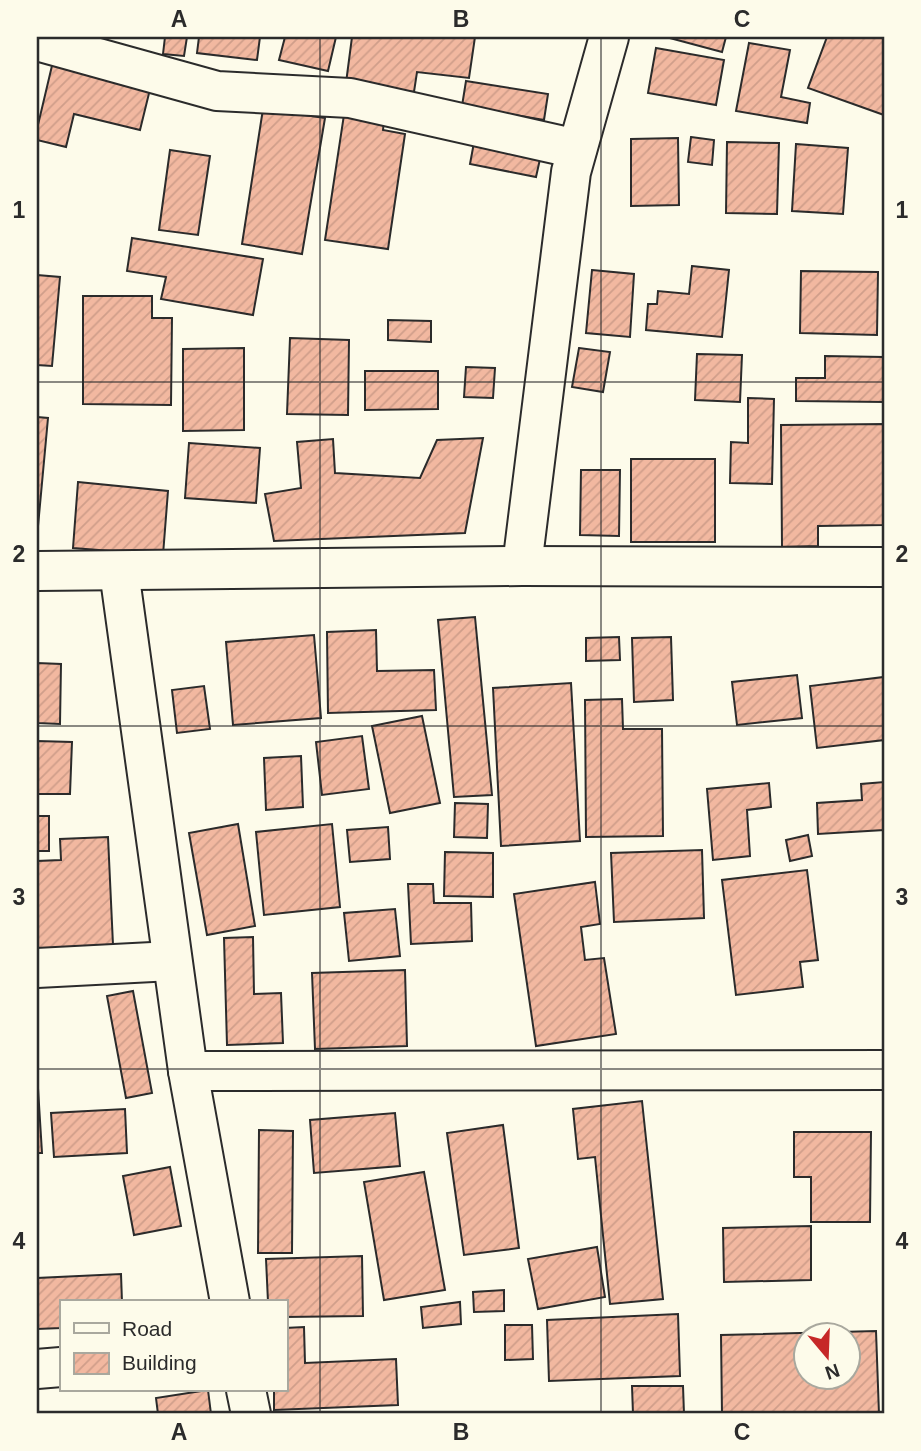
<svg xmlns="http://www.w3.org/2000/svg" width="921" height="1451" font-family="Helvetica,sans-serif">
<defs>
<pattern id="building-hatch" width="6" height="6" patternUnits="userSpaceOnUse" patternTransform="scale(1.75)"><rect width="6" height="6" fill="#f2b8a0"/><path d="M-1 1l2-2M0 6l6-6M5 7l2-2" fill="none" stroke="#d09e8a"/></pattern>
</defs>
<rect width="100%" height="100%" fill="#fdfbea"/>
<!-- building -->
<g fill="url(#building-hatch)" stroke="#2b2b2b" stroke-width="2" fill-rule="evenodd">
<polygon points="165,37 187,37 184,56 163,54"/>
<polygon points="199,37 260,37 257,60 197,53"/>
<polygon points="285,37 336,37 328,71 279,60"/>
<polygon points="352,37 475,37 469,78 417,72 414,92 346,83"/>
<polygon points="666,37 726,37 722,52"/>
<polygon points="827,37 884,37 884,115 808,88"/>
<polygon points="749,43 790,50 781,97 810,103 807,123 736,111"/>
<polygon points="656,48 724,60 716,105 648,93"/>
<polygon points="55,53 153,77 140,130 74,114 66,147 37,140 37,129"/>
<polygon points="466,81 548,94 544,120 462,106"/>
<polygon points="345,108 385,113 383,130 405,134 388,249 325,240"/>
<polygon points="263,109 325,118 302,254 242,244"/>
<polygon points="475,137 542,150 536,177 470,164"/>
<polygon points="691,137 714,140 712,165 688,162"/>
<polygon points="678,138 679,205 631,206 631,139"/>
<polygon points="727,142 779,143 777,214 726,213"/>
<polygon points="796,144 848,148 843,214 792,211"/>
<polygon points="170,150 210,156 198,235 159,230"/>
<polygon points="132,238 263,259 253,315 161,299 166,277 127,271"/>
<polygon points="692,266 729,270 722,337 646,330 648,304 657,304 658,291 689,294"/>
<polygon points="592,270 634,274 630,337 586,333"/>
<polygon points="801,271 878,272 877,335 800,333"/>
<polygon points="37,275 60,277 52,366 37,365"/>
<polygon points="83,296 152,296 152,318 172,318 171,405 83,404"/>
<polygon points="388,320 431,321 431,342 388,340"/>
<polygon points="290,338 349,340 348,415 287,414"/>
<polygon points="244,348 244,430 183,431 183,349"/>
<polygon points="579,348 610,352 603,392 572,387"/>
<polygon points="697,354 742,355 740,402 695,400"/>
<polygon points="825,356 884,357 884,402 796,401 796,378 825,378"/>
<polygon points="466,367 495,368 493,398 464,397"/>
<polygon points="365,371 438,371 438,409 365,410"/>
<polygon points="748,398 774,399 772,484 730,483 731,442 748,443"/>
<polygon points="37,417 48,418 37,537"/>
<polygon points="884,424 884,525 818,526 818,546 782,547 781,425"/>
<polygon points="483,438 465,533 274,541 265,494 301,488 297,442 333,439 335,473 420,478 437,440"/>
<polygon points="189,443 260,448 256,503 185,498"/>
<rect x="631" y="459" width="84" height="83"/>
<polygon points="581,470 620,470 619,536 580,535"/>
<polygon points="78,482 168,491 163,555 73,548"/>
<polygon points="475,617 492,795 454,797 438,620"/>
<polygon points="376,630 377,671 434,670 436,710 328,713 327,632"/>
<polygon points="314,635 321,718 233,725 226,642"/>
<polygon points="619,637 620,660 586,661 586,638"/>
<polygon points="671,637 673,700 634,702 632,638"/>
<polygon points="37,663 61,664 60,724 37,723"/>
<polygon points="797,675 802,718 737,725 732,682"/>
<polygon points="884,677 884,740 817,748 810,686"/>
<polygon points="571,683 580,841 501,846 493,688"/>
<polygon points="204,686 210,729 177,733 172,690"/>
<polygon points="622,699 623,729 662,729 663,836 586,837 585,700"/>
<polygon points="422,716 440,803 390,813 372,726"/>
<polygon points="362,736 369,789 322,795 316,742"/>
<polygon points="37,741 72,742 70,794 37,794"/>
<polygon points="301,756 303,807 266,810 264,758"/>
<polygon points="884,782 884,830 818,834 817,803 862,800 861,784"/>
<polygon points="769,783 771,807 747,810 750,856 713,860 707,789"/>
<polygon points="455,803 488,804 487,838 454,837"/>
<rect x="37" y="816" width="12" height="35"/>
<polygon points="238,824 255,926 207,935 189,833"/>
<polygon points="332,824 340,907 264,915 256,832"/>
<polygon points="388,827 390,859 350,862 347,830"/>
<polygon points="808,835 812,856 790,861 786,840"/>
<polygon points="108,837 113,945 37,949 37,861 61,860 60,839"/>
<polygon points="702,850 704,918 614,922 611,853"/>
<polygon points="445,852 493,853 493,897 444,896"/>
<polygon points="807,870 818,960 800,962 803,987 736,995 722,880"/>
<polygon points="595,882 600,924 581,927 585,960 604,958 616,1034 536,1046 514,894"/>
<polygon points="408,884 433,884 434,903 471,903 472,941 411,944"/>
<polygon points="395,909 400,956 349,961 344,913"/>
<polygon points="253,937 254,994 281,993 283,1043 227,1045 224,938"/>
<polygon points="405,970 407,1046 315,1049 312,973"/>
<polygon points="133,991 152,1093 126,1098 107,996"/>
<polygon points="37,1072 42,1153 37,1153"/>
<polygon points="642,1101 663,1299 610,1304 595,1157 578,1159 573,1109"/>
<polygon points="125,1109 127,1153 54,1157 51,1113"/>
<polygon points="395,1113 400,1166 314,1173 310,1120"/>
<polygon points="503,1125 519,1248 464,1255 447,1133"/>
<polygon points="259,1130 293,1131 292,1253 258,1253"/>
<polygon points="794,1132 871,1132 870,1222 811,1222 811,1177 794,1177"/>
<polygon points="170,1167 181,1226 134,1235 123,1176"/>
<polygon points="424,1172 445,1290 384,1300 364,1182"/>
<polygon points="811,1226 811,1280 724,1282 723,1228"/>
<polygon points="597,1247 605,1297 538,1309 528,1259"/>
<polygon points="362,1256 363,1316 285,1317 285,1302 268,1302 266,1259"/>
<polygon points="121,1274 122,1302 61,1302 61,1328 37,1329 37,1278"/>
<polygon points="504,1290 504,1311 474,1312 473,1292"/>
<polygon points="460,1302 461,1324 423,1328 421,1307"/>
<polygon points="678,1314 680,1376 549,1381 547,1320"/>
<polygon points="505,1325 532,1325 533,1359 505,1360"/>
<polygon points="304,1327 305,1363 396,1359 398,1405 274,1410 274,1390 285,1390 285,1328"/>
<path d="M876 1331 879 1414H722L721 1335ZM806 1336H848V1378H806Z"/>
<polygon points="632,1386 683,1386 684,1414 633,1414"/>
<polygon points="208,1390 211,1414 158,1414 156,1398"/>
</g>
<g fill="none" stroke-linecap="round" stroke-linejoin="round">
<!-- minor casing -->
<g stroke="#2b2b2b" stroke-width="42">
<g id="minor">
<polyline points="37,41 217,91 350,98 577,149"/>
<polyline points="522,566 571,172 609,37"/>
<polyline points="119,571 188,1071 230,1302"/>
<polyline points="37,968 172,961"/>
<polyline points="188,1071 884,1070"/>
<polyline points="37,1369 61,1367"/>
<polyline points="246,1390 251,1414"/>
</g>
</g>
<!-- tertiary casing -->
<g stroke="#2b2b2b" stroke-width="42">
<polyline id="tertiary" points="37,571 522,566 884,567"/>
</g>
<!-- minor -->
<use href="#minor" stroke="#fdfbea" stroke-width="38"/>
<!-- tertiary -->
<use href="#tertiary" stroke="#fdfbea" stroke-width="38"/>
</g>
<!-- grid -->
<path fill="none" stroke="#2b2b2b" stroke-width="2" stroke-opacity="0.55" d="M320 37V1414M601 37V1414M37 382H884M37 726H884M37 1069H884"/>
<!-- border -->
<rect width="921" height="1451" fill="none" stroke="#fdfbea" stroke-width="77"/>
<!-- legend -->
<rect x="60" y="1300" width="228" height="91" fill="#fdfbea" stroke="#a9a89e" stroke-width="2"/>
<rect x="74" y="1323" width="35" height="10" fill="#fdfbea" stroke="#a9a89e" stroke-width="2"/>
<text x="122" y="1336" font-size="21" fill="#2b2b2b">Road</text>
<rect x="74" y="1353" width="35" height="21" fill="url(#building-hatch)" stroke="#a9a89e" stroke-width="2"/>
<text x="122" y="1370" font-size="21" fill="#2b2b2b">Building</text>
<!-- north arrow -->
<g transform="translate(827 1356) rotate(161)"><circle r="33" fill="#fdfbea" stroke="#a9a89e" stroke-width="2"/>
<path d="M0-5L12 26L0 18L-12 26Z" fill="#c62828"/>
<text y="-10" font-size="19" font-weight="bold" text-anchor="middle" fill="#2b2b2b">N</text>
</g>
<rect x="38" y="38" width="845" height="1374" fill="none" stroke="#2b2b2b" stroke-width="2.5"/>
<g font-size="23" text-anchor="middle" font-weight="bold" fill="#2b2b2b">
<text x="179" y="27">A</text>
<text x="461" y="27">B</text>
<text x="742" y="27">C</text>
<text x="19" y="218">1</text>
<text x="902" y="218">1</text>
<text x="19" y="562">2</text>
<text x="902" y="562">2</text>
<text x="19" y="905">3</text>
<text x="902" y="905">3</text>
<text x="19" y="1249">4</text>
<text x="902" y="1249">4</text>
<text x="179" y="1440">A</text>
<text x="461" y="1440">B</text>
<text x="742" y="1440">C</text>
</g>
</svg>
